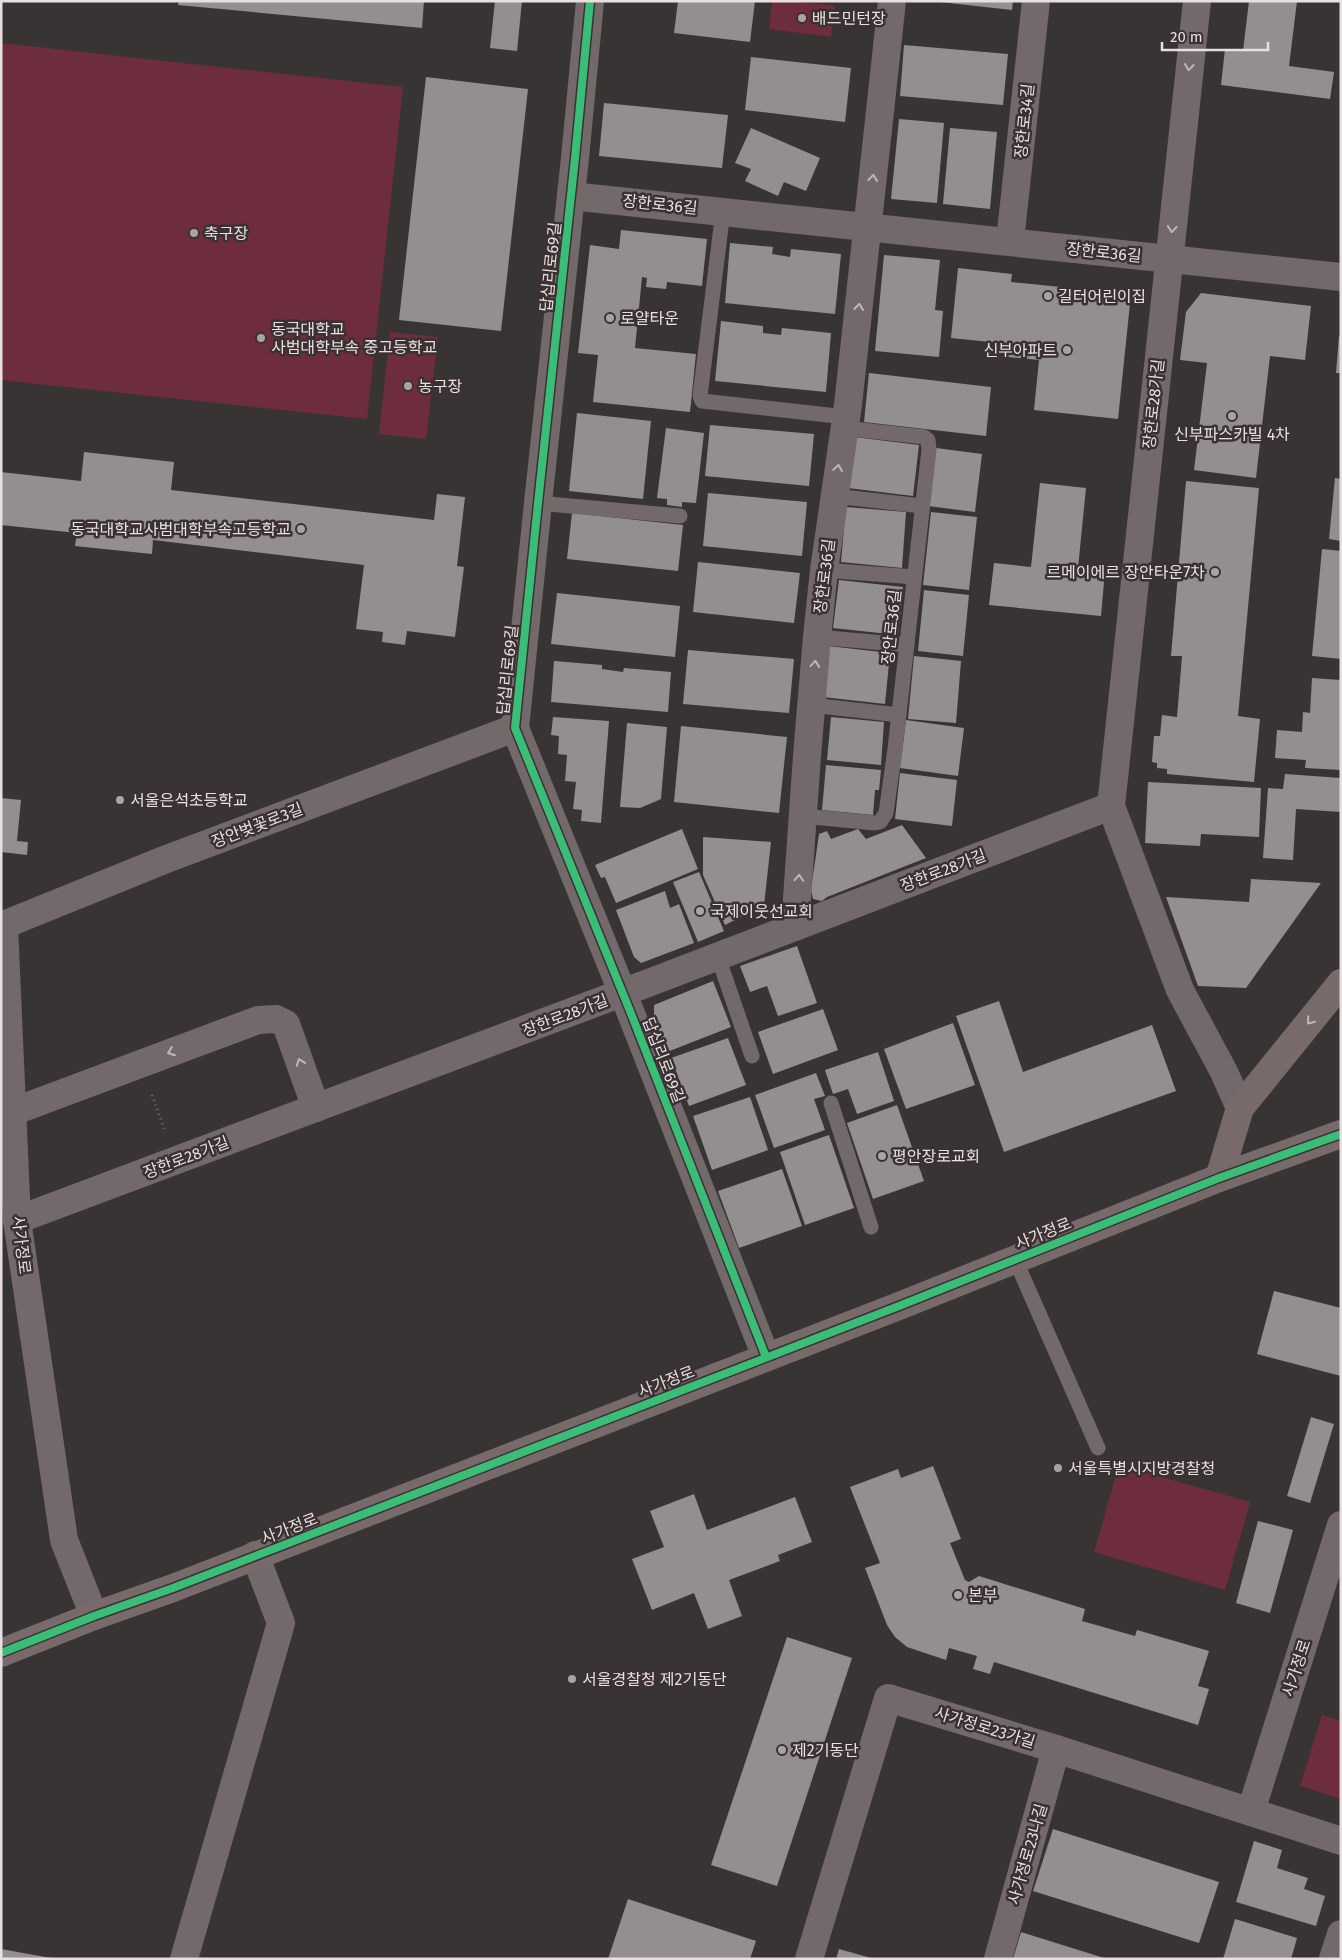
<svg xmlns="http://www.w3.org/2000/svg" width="1342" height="1960" font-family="'Fira Sans','Noto Sans KR',sans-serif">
<rect width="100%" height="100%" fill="#393434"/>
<!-- green -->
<g fill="#6d2d3c">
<polygon points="772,1 794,1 835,6 831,37 769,29"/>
<polygon points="1,43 403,87 367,419 1,380"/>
<polygon points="390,332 438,337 426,439 379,434"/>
<polygon points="1119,1465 1250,1502 1225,1590 1094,1552"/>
<polygon points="1322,1715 1341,1721 1341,1799 1300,1786"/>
</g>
<!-- building -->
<g fill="#948f8f">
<polygon points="179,1 424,1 422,28 178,5"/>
<polygon points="495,1 522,1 517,51 490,48"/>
<polygon points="678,1 755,1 750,42 674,33"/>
<polygon points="931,1 1013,1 1012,10"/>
<polygon points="1249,1 1297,1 1289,66 1334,72 1330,99 1221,85 1225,49 1243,51"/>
<polygon points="904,45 1008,54 1003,105 900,96"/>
<polygon points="751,57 851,68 845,122 745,110"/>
<polygon points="426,77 528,89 501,331 399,320"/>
<polygon points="604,103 728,115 722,168 599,156"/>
<polygon points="899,119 944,123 937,203 891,199"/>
<polygon points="751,128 820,158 806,191 784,182 778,196 745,181 751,169 735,163"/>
<polygon points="950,128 997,132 990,209 943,204"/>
<polygon points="621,230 707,239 702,286 667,282 666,289 646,287 647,278 642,277 635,348 696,354 690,412 593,402 598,355 578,353 590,245 619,249"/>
<polygon points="730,243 773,247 772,254 790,257 791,249 841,254 835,314 725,303"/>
<polygon points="884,255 940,260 935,310 943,311 939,357 875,351"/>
<polygon points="958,268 1012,274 1011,282 1131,294 1118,419 1034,410 1039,360 1008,357 1010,344 951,338"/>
<polygon points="1201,293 1311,306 1305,360 1270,356 1256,478 1194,470 1207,363 1180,360 1186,312"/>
<polygon points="721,321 763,326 763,333 781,335 782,328 831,333 826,392 715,381"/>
<polygon points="1339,336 1341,336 1341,373 1336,373"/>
<polygon points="869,373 991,387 986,436 864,422"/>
<polygon points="577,413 651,421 643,499 569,491"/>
<polygon points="710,425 814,434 809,486 705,476"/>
<polygon points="666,428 704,433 696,503 682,502 682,507 667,505 667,499 657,498"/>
<polygon points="854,437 919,445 913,496 848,488"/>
<polygon points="936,448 982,454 975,512 928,506"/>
<polygon points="84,452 174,462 171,490 434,520 437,494 465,497 457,566 464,567 455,637 407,631 405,645 382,642 383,632 356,629 364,565 153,540 152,554 75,546 77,533 1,525 1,472 81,481"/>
<polygon points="1335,478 1341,479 1341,541 1329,539"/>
<polygon points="1186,481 1259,488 1238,716 1260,719 1254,782 1167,774 1167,769 1157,768 1157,763 1152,762 1154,736 1160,736 1162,715 1177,717 1182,656 1171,656"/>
<polygon points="1040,483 1086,488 1078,568 1105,571 1101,616 989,605 994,563 1031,567"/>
<polygon points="708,493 807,502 802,556 703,546"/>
<polygon points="846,507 906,512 902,568 841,562"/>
<polygon points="931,512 977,517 969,590 923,585"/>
<polygon points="572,513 683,525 678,571 567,559"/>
<polygon points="1322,549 1341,551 1341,659 1312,656"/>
<polygon points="698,562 800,573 794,623 693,612"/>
<polygon points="839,580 903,587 898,635 833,628"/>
<polygon points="924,590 969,595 963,656 918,651"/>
<polygon points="557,593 680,606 675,657 551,644"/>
<polygon points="828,646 890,653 885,704 823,697"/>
<polygon points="688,650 794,659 789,713 683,704"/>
<polygon points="914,656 961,661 956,723 908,719"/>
<polygon points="554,661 602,665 602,669 623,672 624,668 671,672 668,712 551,702"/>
<polygon points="1312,678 1341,680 1341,770 1305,768 1306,760 1275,758 1277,730 1302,732 1303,712 1310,713"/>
<polygon points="553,717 609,721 601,823 581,821 582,810 573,809 576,782 565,781 567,755 558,754 559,736 551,735"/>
<polygon points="831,717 884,722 881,765 827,760"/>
<polygon points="906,720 964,728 958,776 900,768"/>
<polygon points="627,723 667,727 661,799 640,808 620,807"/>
<polygon points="681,726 787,737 779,813 674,802"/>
<polygon points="826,765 881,770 879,790 875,790 873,815 822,810"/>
<polygon points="900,773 957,780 952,826 895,819"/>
<polygon points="1285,774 1341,778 1341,812 1296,809 1293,860 1263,858 1268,788 1283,789"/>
<polygon points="1148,782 1261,788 1259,837 1201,834 1200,846 1145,843"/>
<polygon points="1,798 21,800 17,841 28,842 27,855 1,852"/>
<polygon points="902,825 926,858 827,897 822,901 813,899 811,889 819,834 827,831 831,839 858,829 866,839"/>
<polygon points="682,829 698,869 616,903 605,877 601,878 595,865"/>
<polygon points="703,837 771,842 764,905 725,925 703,875"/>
<polygon points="699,872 724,931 698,942 673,882"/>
<polygon points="1251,879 1321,883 1246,988 1198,986 1166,897 1249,902"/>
<polygon points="665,891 670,908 679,904 694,943 641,963 634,957 616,910"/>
<polygon points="797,946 817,1003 778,1016 767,986 750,992 740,966"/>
<polygon points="713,981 731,1027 667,1052 654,1018 654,1005"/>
<polygon points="999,1001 1023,1072 1152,1025 1176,1091 1004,1152 956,1016"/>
<polygon points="823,1009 838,1050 773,1074 758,1032"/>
<polygon points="953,1023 975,1085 906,1109 884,1049"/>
<polygon points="728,1038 746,1085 689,1106 671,1058"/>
<polygon points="878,1052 894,1101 857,1114 848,1089 833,1094 825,1070"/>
<polygon points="816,1073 825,1096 814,1099 825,1130 774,1148 755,1095"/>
<polygon points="750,1097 768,1150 712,1170 693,1116"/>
<polygon points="897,1105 924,1181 873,1199 847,1123"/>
<polygon points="829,1135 854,1208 805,1225 780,1152"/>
<polygon points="782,1169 802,1226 739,1248 718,1191"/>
<polygon points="1274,1291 1341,1308 1341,1376 1257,1354"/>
<polygon points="1311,1417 1334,1424 1310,1503 1287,1496"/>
<polygon points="933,1466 961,1539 950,1543 965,1580 969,1582 979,1576 1085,1609 1082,1621 1135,1636 1137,1630 1209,1651 1198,1686 1209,1689 1198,1725 994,1662 990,1674 973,1669 977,1656 949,1648 946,1660 907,1647 895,1637 887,1625 865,1568 880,1563 850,1487 898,1469 901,1478"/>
<polygon points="694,1494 707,1530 795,1497 812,1542 778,1555 780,1561 729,1580 742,1616 708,1629 694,1593 652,1610 632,1559 664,1547 650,1511"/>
<polygon points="1258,1521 1293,1530 1270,1613 1236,1603"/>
<polygon points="787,1637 852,1658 777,1886 711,1865"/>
<polygon points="1053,1829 1219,1882 1199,1943 1033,1891"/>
<polygon points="1254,1841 1282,1850 1277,1868 1308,1878 1304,1889 1325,1896 1316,1926 1236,1902"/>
<polygon points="628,1899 756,1941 750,1959 608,1959"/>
<polygon points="1235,1919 1297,1938 1291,1959 1223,1959"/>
<polygon points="1021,1932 1104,1958 1104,1959 1013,1959"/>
<polygon points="1,1949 51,1958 51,1959 1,1959"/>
<polygon points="839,1949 871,1958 871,1959 836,1959"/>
</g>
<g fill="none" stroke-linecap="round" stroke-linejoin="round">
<!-- path -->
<polyline stroke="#736a6b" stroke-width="3" stroke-dasharray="1 4" stroke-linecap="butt" points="152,1095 165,1131"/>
<!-- lane -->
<g stroke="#74696a" stroke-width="15">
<polyline points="723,211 700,396 702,401 846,417"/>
<polyline points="834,496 922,506"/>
<polyline points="538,503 680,516"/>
<polyline points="824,570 914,577"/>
<polyline points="817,637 907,645"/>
<polyline points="811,705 899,715"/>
<polyline points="803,816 875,823 880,822 886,813 895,749 929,450 928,440 924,437 844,428"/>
<polyline points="718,957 752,1056"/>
<polyline points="831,1103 871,1227"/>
<polyline points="1015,1259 1098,1448"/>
</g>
<!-- street -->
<g stroke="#74696a" stroke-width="28">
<polyline points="590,1 575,158 538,503 515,728 630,1011 766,1357"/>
<polyline points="1197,1 1111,806 1180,990 1224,1072 1240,1108"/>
<polyline points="571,196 1341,277"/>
<polyline points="1010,241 1036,1"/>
<polyline points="1,926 164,860 515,728"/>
<polyline points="4,926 17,1220 64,1540 94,1616"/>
<polyline points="795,927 807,756 817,637 824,570 848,405 892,1"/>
<polyline points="12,1112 258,1020 276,1019 286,1024 316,1108"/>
<polyline points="17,1220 643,985 1111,806"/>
<polyline points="1251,1811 1341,1525"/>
<polyline points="184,1959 281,1623 255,1555"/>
<polyline points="809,1959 888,1698 1056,1749 1341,1841"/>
<polyline points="998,1959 1056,1749"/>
<polyline points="1333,1959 1341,1934"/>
</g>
<!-- secondary -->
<g stroke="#786a6b" stroke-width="28">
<polyline points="1219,1178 1240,1108 1341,983"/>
<polyline points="1,1653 94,1616 173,1588 899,1306 1219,1178 1341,1134"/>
</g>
<!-- cycleway casing -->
<g stroke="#3c3132" stroke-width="11">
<g id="cycleway">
<polyline points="590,1 575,158 538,503 515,728 630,1011 766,1357"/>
<polyline points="1,1653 94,1616 173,1588 899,1306 1219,1178 1341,1134"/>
</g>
</g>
<!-- cycleway -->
<use href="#cycleway" stroke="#3abd76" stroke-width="8"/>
</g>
<!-- one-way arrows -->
<defs><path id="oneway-chevron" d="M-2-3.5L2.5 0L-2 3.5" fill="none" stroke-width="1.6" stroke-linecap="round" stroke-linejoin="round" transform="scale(1.25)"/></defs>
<g stroke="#bfb6b7">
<use href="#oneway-chevron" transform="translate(1189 67) rotate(96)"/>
<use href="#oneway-chevron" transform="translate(873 178) rotate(-84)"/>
<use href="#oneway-chevron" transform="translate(1172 229) rotate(96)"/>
<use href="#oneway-chevron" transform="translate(859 307) rotate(-84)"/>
<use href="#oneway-chevron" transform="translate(838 468) rotate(-82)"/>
<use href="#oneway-chevron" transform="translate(815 664) rotate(-85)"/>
<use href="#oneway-chevron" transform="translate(799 878) rotate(-86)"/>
<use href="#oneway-chevron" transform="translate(171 1052) rotate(160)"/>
<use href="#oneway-chevron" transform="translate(300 1062) rotate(-110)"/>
</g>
<use stroke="#c0b6b7" href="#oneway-chevron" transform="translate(1310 1021) rotate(129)"/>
<!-- markers -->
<g fill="#aaa3a4" stroke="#3c3132" stroke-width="2">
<circle cx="802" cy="18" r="5"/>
<circle cx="194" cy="233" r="5"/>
<circle cx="1048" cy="296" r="5"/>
<circle cx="610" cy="318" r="5"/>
<circle cx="261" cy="338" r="5"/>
<circle cx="1067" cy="350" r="5"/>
<circle cx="408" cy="386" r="5"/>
<circle cx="1232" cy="416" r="5"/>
<circle cx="301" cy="529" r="5"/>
<circle cx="1215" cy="572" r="5"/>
<circle cx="120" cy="800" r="5"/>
<circle cx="700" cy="911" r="5"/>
<circle cx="882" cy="1156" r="5"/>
<circle cx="1058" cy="1468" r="5"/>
<circle cx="958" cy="1595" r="5"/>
<circle cx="572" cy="1679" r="5"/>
<circle cx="782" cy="1750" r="5"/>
</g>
<g text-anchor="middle" stroke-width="5" stroke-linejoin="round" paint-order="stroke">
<!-- poi labels -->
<g font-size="16" fill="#e7dfe0" stroke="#3c3132" text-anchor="start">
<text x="812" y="24">배드민턴장</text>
<text x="204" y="239">축구장</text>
<text x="1058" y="302">길터어린이집</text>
<text x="620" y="324">로얄타운</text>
<text x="271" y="335">동국대학교<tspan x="271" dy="18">사범대학부속 중고등학교</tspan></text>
<text x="1057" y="356" text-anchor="end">신부아파트</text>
<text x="418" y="392">농구장</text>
<text x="1232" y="440" text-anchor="middle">신부파스카빌 4차</text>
<text x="291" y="535" text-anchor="end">동국대학교사범대학부속고등학교</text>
<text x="1205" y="578" text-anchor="end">르메이에르 장안타운7차</text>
<text x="130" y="806">서울은석초등학교</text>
<text x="710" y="917">국제이웃선교회</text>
<text x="892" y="1162">평안장로교회</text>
<text x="1068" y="1474">서울특별시지방경찰청</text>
<text x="968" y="1601">본부</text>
<text x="582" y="1685">서울경찰청 제2기동단</text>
<text x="792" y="1756">제2기동단</text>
</g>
<!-- street labels -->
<g font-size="16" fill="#e7dfe0" stroke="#3c3132">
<text transform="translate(1024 121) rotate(-84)" y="6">장한로34길</text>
<text transform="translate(660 204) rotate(6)" y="6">장한로36길</text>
<text transform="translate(1104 252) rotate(6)" y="6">장한로36길</text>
<text transform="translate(550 267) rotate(-84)" y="6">답십리로69길</text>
<text transform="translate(1153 404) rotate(-84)" y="6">장한로28가길</text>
<text transform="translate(824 576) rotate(-83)" y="6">장한로36길</text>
<text transform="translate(891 627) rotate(-84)" y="6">장안로36길</text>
<text transform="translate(507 670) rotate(-84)" y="6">답십리로69길</text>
<text transform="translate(257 825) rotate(-21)" y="6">장안벚꽃로3길</text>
<text transform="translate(943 870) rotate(-21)" y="6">장한로28가길</text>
<text transform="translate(565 1015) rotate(-21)" y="6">장한로28가길</text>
<text transform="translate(664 1060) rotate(69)" y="6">답십리로69길</text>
<text transform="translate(186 1157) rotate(-21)" y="6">장한로28가길</text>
<text transform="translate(1043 1233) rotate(-22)" y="6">사가정로</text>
<text transform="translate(22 1245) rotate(83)" y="6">사가정로</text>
<text transform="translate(666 1381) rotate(-21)" y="6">사가정로</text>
<text transform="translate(289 1528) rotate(-21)" y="6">사가정로</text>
<text transform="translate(1296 1668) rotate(-72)" y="6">사가정로</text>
<text transform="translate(985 1727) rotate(17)" y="6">사가정로23가길</text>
<text transform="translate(1027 1854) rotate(-74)" y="6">사가정로23나길</text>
</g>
</g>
<!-- border -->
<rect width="1342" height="1960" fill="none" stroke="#e7dfe0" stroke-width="5"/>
<!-- scale -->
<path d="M1162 42v8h106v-8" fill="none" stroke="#e7dfe0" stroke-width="2.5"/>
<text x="1170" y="42" font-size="15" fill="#e7dfe0" stroke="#3c3132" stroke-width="4" paint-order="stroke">20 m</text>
</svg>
